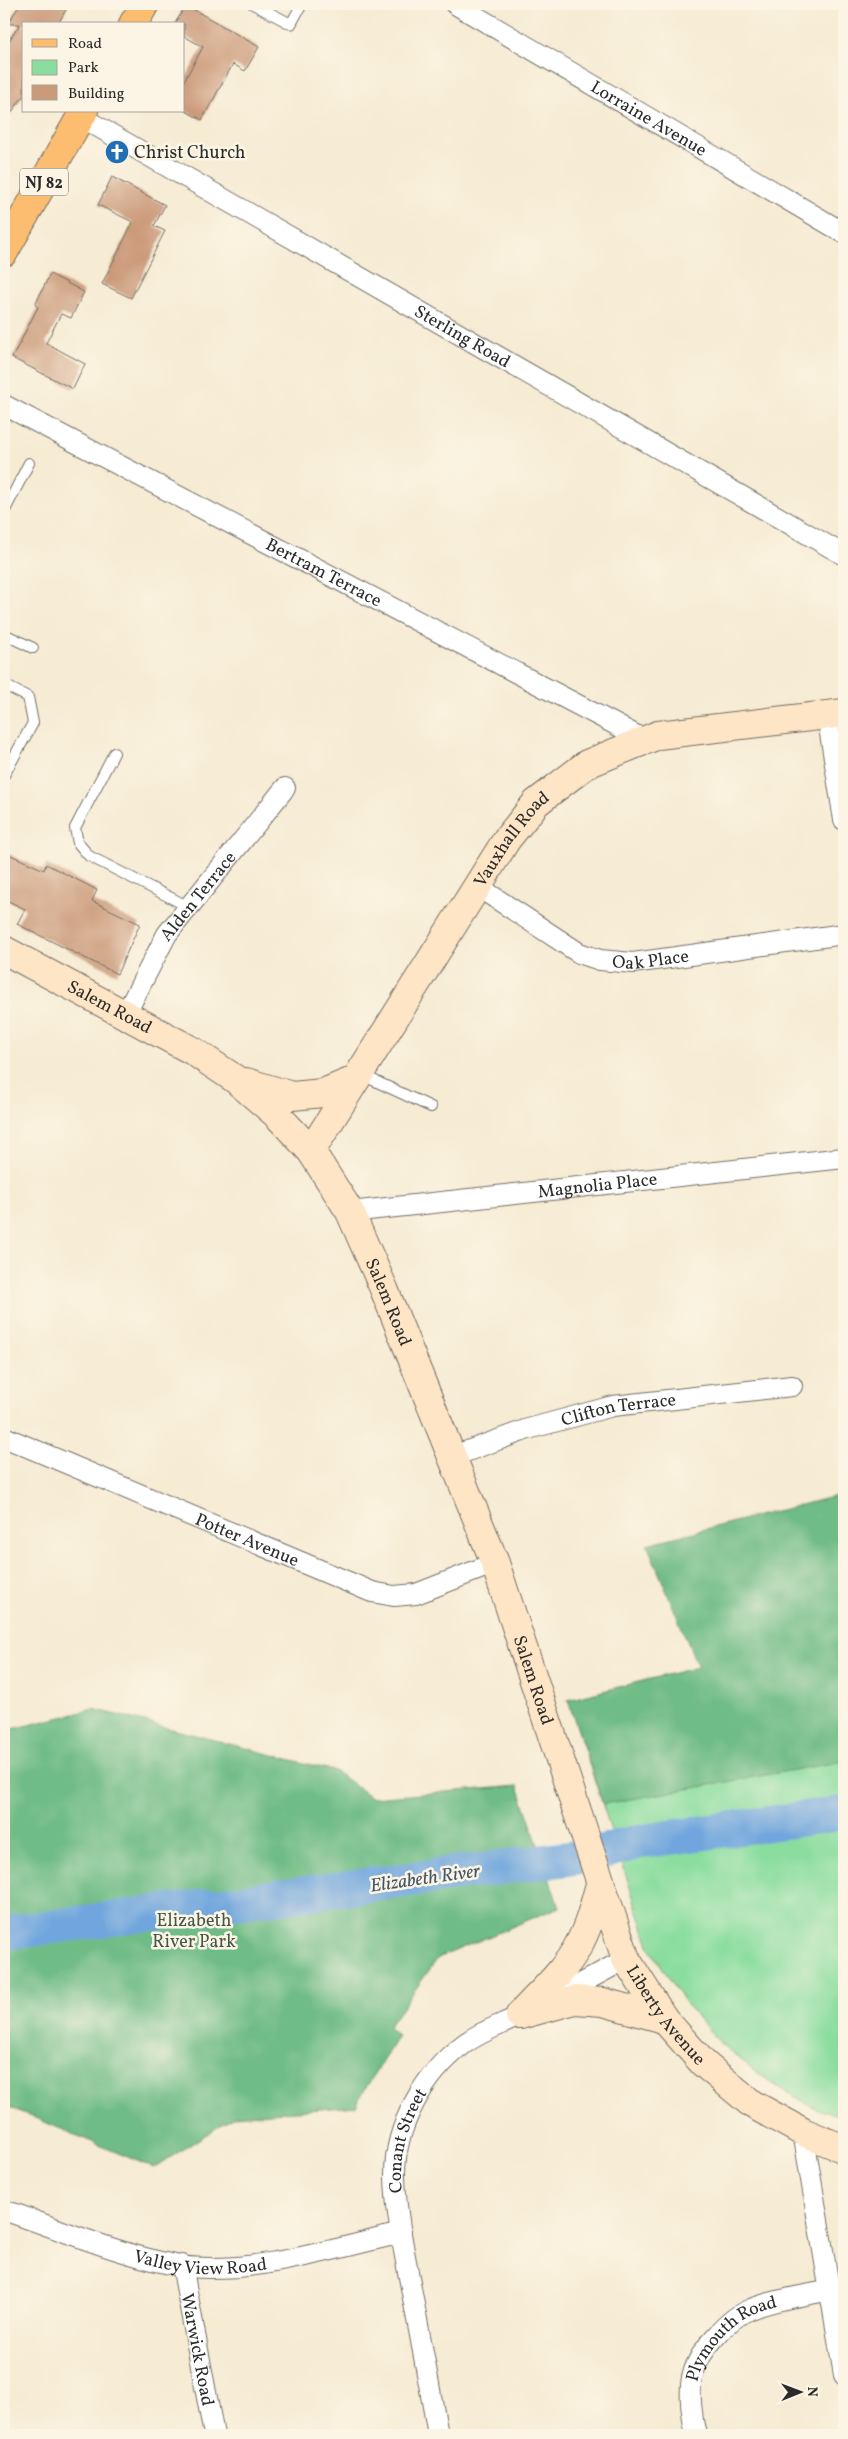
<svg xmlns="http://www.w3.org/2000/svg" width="848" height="2439" font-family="Vollkorn,serif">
<rect width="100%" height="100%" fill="#fcf5e5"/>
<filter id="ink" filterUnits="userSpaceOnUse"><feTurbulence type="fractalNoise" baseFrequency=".02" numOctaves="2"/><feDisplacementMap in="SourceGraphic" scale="10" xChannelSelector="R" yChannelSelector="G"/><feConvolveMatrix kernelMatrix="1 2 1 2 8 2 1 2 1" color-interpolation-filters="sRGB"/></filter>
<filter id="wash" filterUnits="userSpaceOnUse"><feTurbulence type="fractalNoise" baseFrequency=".0096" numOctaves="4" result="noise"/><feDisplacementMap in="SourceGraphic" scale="20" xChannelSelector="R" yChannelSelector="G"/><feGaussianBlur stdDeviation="1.12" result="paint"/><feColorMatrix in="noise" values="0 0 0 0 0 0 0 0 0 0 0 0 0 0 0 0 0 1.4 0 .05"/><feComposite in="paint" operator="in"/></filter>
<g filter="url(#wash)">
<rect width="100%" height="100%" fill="#f6ebd3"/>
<!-- green -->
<polygon fill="#8add9f" stroke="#5a8465" points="844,1630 844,2118 815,2108 768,2081 721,2044 685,2003 650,1948 568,1700"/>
<!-- forest -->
<g fill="#6fbc86" stroke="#4d7458">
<polygon points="844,1494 844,1761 603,1804 568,1700 698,1667 647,1544"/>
<polygon points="94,1709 335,1771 372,1798 518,1786 559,1907 438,1958 388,2027 398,2036 359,2099 357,2106 235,2116 154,2168 4,2105 4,1731"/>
</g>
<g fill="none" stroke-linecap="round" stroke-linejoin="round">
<!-- river -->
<polyline stroke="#6fa6dd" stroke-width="35" points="4,1933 587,1856 638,1842 844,1813"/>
</g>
<g id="blocks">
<!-- building -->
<g fill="#cb9a79">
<polygon points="20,4 69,4 58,24 24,24 24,95 4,123 4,48 20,24 8,24"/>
<polygon points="184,4 259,47 245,71 233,64 202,120 184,110 184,81 203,47 184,36 184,24 175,24 184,8"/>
<polygon points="112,177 165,205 154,226 165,231 131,298 102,284 133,222 98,205"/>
<polygon points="50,274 84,292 71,318 61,314 46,343 85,364 73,389 12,358 38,307 35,305"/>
<polygon points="4,852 44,870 46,864 97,890 92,901 140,924 117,974 17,924 25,909 4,899"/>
</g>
</g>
</g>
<g filter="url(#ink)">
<use href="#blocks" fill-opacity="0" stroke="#726e66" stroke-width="1"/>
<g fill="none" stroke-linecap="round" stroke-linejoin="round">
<!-- lane casing -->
<g stroke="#726e66" stroke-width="12">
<g id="lane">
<polyline points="253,4 291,24 302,4"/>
<polyline points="4,512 29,463"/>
<polyline points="4,634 33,648"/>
<polyline points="4,685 28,697 33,723 4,775"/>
<polyline points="114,753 75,828 78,843 89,856 189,907"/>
<polyline points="360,1074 431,1107"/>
</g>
</g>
<!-- street casing -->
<g stroke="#726e66" stroke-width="22">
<g id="street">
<path id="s1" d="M455 4 844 233"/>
<path id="s2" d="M81 117 844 555"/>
<path id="s3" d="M4 405 645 740"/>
<polyline points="827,715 844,820"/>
<path id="s4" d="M477 886 579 953 600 960 633 963 844 934"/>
<path id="s5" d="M125 1015 167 934 285 788"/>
<path id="s6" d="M350 1212 844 1158"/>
<path id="s7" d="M4 1437 372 1592 394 1596 416 1594 495 1563"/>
<path id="s8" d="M451 1457 528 1429 613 1406 792 1386"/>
<polyline points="803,2132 844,2375"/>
<path id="s9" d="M4 2210C56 2228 116 2253 170 2264 238 2279 334 2249 401 2233"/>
<path id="s10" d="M182 2265 214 2435"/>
<path id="s11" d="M438 2435C430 2388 421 2341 412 2293 405 2255 396 2216 395 2177 394 2126 425 2073 464 2044 480 2032 498 2026 515 2018 552 1999 589 1979 626 1959"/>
<path id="s12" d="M696 2435C692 2419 688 2390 693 2374 699 2351 729 2317 751 2309 775 2299 804 2296 830 2290"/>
</g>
</g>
<!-- secondary casing -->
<g stroke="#726e66" stroke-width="30">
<g id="secondary">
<path id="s13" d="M4 950 193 1051 235 1079 276 1114 311 1151 350 1212 384 1289 495 1563 626 1959 664 2019 703 2063 752 2104 803 2132 844 2149"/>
<polyline points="246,1082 292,1096 323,1093 355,1080"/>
<path id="s14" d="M311 1151 507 839 536 803 587 764 658 735 844 713"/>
<path d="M520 2015C540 1993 564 1972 578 1946 589 1927 594 1905 600 1884"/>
<polyline points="520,2015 575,2000 603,2002 664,2019"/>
</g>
</g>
<!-- primary casing -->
<g stroke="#726e66" stroke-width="30">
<g id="primary">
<polyline points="133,24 145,4"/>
<polyline points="4,252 84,111"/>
</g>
</g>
<!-- lane -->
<use href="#lane" stroke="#fff" stroke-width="10"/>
<!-- street -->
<use href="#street" stroke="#fff" stroke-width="20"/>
<!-- secondary -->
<use href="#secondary" stroke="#fee5c5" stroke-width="28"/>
<!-- primary -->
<use href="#primary" stroke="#fcbd6f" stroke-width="28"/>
</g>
</g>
<!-- icons -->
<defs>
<g id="church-disc" transform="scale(1.25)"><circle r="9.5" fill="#1f6fb2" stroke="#fcf5e5"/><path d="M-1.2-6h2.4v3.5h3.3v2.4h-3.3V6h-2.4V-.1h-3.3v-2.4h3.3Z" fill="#fff"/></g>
</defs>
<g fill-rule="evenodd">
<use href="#church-disc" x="117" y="152"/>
</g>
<g text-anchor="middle" stroke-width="5" stroke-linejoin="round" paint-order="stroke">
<!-- shield labels -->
<rect fill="#fcf5e5" stroke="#6a6863" stroke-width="1" x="20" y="168.5" width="48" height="27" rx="4"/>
<g font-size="16" font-weight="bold" fill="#2b2b2b">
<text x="44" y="188">NJ 82</text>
</g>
<!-- street labels -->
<g font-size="18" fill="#2b2b2b" stroke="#fcf5e5">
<text dy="6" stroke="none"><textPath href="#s1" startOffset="225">Lorraine Avenue</textPath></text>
<text dy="6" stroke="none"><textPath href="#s2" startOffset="440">Sterling Road</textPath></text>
<text dy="6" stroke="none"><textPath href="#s3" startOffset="361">Bertram Terrace</textPath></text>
<text dy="6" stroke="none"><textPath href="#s14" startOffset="371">Vauxhall Road</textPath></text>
<text dy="6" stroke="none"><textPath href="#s5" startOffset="140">Alden Terrace</textPath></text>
<text dy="6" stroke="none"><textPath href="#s4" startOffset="195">Oak Place</textPath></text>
<text dy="6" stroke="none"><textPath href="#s13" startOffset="120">Salem Road</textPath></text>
<text dy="6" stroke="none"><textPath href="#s6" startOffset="249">Magnolia Place</textPath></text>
<text dy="6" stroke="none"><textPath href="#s13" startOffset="540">Salem Road</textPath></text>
<text dy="6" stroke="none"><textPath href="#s8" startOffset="175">Clifton Terrace</textPath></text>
<text dy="6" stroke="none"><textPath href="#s7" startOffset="264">Potter Avenue</textPath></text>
<text dy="6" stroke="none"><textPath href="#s13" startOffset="945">Salem Road</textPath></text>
<text dy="6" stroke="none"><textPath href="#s13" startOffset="1308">Liberty Avenue</textPath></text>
<text dy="6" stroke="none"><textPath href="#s11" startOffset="300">Conant Street</textPath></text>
<text dy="6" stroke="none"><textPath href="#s9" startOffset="205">Valley View Road</textPath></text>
<text dy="6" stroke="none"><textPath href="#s12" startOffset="116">Plymouth Road</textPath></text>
<text dy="6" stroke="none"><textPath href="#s10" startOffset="86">Warwick Road</textPath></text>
</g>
<!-- poi labels -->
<g font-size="18" fill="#2b2b2b" stroke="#fcf5e5" text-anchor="start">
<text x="134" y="158">Christ Church</text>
</g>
<!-- park labels -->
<g font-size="18" fill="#435848" stroke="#fcf5e5">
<text x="194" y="1926">Elizabeth<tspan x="194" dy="21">River Park</tspan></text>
</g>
<!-- water labels -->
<g font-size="19" font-style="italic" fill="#435669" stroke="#fcf5e5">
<text transform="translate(425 1877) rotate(-8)" y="7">Elizabeth River</text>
</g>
</g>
<!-- margin -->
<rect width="848" height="2439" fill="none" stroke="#fcf5e5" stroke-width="20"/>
<!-- legend -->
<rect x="22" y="22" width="162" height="90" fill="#fcf5e5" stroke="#a8a49b"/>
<rect x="32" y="39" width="25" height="8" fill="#fcbd6f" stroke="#a8a49b"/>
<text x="68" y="48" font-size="15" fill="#2b2b2b">Road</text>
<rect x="32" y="60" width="25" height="15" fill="#8add9f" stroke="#a8a49b"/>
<text x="68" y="72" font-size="15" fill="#2b2b2b">Park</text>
<rect x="32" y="85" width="25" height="15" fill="#cb9a79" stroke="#a8a49b"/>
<text x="68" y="98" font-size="15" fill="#2b2b2b">Building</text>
<!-- north arrow -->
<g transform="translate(800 2392) rotate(89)" stroke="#fcf5e5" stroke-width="4" paint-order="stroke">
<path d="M0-4L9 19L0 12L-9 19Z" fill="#2b2b2b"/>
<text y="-8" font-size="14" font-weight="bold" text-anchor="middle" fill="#2b2b2b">N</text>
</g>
</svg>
